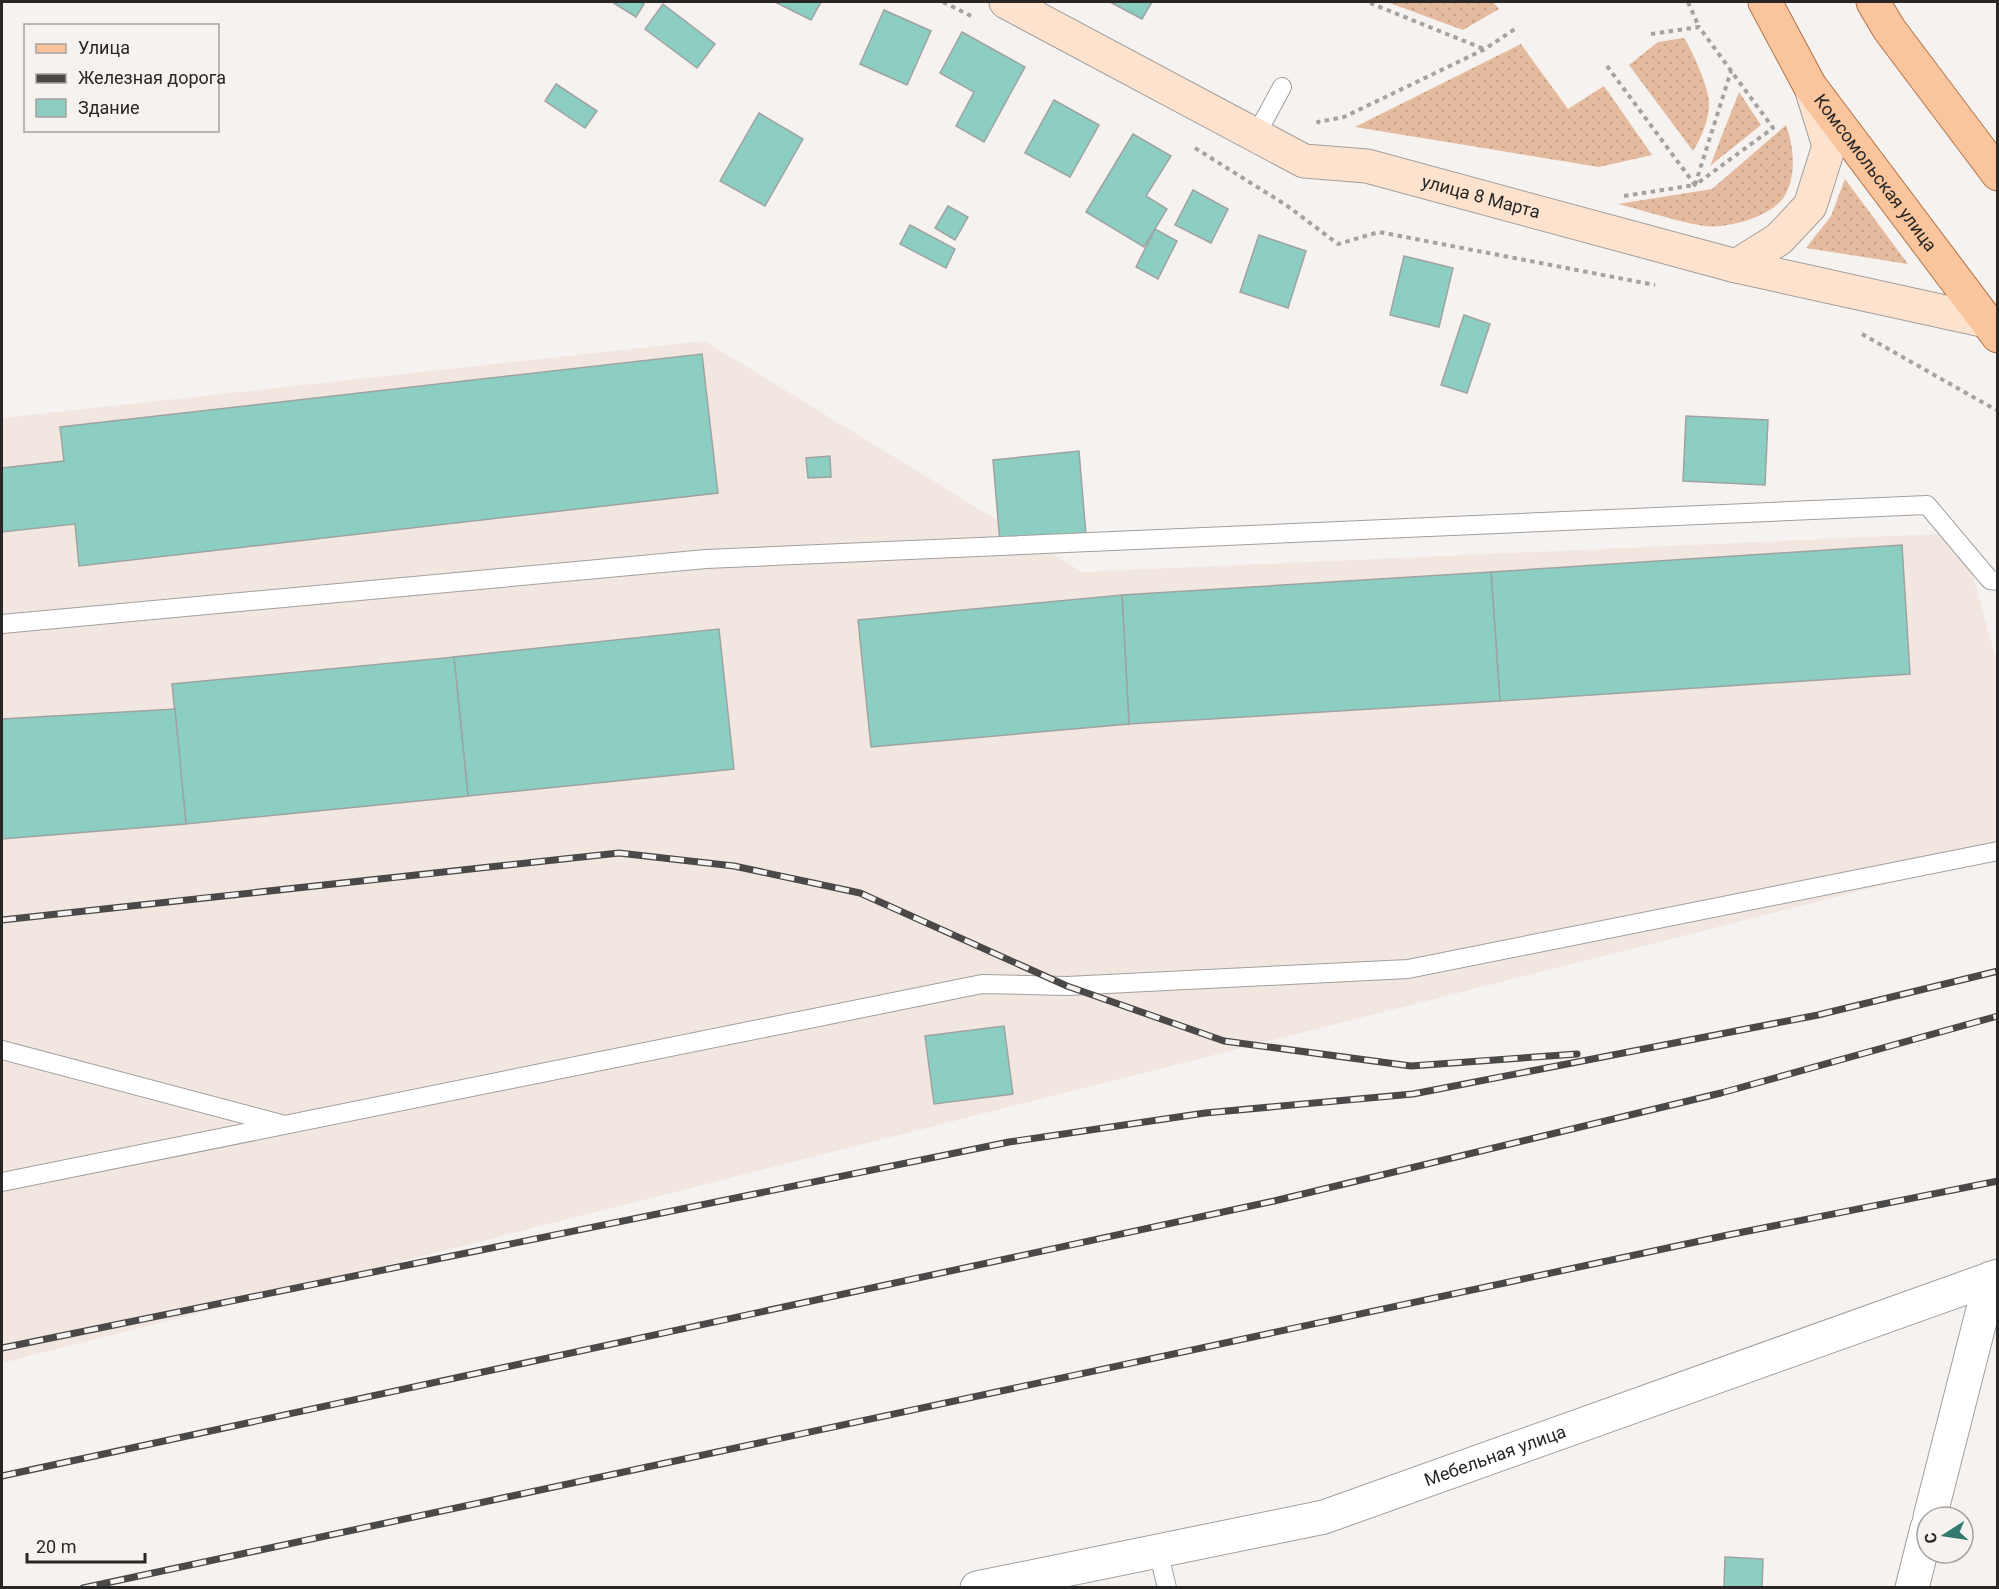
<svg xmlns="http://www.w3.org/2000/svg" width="1999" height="1589" font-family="Roboto,sans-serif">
<defs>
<pattern id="grass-dots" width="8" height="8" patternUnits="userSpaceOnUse" patternTransform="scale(1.5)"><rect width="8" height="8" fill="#e5bb9f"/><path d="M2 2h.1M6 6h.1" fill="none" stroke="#c4a189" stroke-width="1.8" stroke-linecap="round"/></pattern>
</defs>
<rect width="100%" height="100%" fill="#f6f2f0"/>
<!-- built -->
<polygon fill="#f2e7e0" points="705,341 1082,572 1961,533 1997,662 1997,856 2,1363 2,418"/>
<!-- grass -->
<g fill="url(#grass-dots)">
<polygon points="1387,2 1493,2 1499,9 1463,30"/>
<path d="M1684 38C1692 50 1709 88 1709 103 1709 119 1702 137 1693 151L1629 65 1658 42Z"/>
<polygon points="1521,44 1568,109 1604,86 1652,155 1599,167 1355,127"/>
<polygon points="1739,92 1761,125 1710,166"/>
<path d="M1786 125C1794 147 1797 176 1784 197 1771 217 1726 229 1704 226 1675 221 1646 211 1618 204L1712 189Z"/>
<polygon points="1845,179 1908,264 1806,248 1831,216"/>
</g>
<!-- building -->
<g fill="#8ccec2" stroke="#9ea3a2" stroke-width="1.5">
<polygon points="612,2 640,2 644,4 636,17"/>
<polygon points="775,2 821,2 811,20"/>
<polygon points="1110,2 1152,2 1142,19"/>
<polygon points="663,4 715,44 697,68 645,29"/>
<polygon points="884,10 931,31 907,85 860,64"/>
<polygon points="962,32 1025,67 984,142 956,126 974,92 940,73"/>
<polygon points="556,84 597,111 585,128 545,101"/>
<polygon points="1054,100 1099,125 1070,177 1025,153"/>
<polygon points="759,113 803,139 765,206 720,181"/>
<polygon points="1133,134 1171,156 1146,196 1167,209 1144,247 1086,212"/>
<polygon points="1193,190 1228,209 1211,243 1175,225"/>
<polygon points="948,206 968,217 955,240 935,228"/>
<polygon points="910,225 955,249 946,268 900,244"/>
<polygon points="1155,229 1177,241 1158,279 1136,267"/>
<polygon points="1259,235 1306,251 1288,308 1240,292"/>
<polygon points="1404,256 1453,268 1439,327 1390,315"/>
<polygon points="1464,315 1490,324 1467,393 1441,385"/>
<polygon points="702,354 718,493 79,566 75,524 2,532 2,468 64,461 60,427"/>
<polygon points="1686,416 1768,420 1765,485 1683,481"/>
<polygon points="1079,451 1086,535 1000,543 993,460"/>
<polygon points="830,456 831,477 808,478 806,458"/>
<polygon points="1902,545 1910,674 1500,701 1491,572"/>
<polygon points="1491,572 1500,701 1129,724 1122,595"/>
<polygon points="1122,595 1129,724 871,747 858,620"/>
<polygon points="719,629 734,769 468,796 454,657"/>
<polygon points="454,657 468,796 186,824 172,684"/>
<polygon points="175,709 186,824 2,839 2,719"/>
<polygon points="1004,1026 1013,1094 934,1104 925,1036"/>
<polygon points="1725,1557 1763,1559 1762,1588 1724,1587"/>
</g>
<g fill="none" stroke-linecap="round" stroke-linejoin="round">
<!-- service casing -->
<g stroke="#a29f9d" stroke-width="20">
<g id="service">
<polyline points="1256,135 1282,87"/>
<polyline points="2,624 706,559 1927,505 1990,580 1998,581"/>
<polyline points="2,1050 281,1124"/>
<polyline points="2,1182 982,984 1067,986 1408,969 1998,851"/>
<polyline points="1158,1551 1167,1588"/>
</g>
</g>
<!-- minor casing -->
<g stroke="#a29f9d" stroke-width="35">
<g id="minor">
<polyline points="1930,1517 1991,1278"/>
<path id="s1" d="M977 1588 1324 1517 1998 1276"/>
<polyline points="1912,1588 1927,1528"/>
</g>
</g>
<!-- secondary casing -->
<g stroke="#a29f9d" stroke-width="35">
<g id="secondary">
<path id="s2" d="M1006 2 1304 161 1367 166 1736 266 1986 321"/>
<polyline points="1736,266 1779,239 1810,206 1829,146 1812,91"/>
</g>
</g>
<!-- primary casing -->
<g stroke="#af7448" stroke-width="35">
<g id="primary">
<path id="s3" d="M1765 2 1810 86 1998 336"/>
<polyline points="1873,2 1889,29 1998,174"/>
</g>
</g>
<!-- path -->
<g stroke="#a5a2a1" stroke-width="4" stroke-dasharray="4.5 4.5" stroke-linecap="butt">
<polyline points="943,2 971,16"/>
<polyline points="1688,2 1699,27"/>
<polyline points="1370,3 1484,49"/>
<polyline points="1607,66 1695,185 1773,128 1699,27 1651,34"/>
<polyline points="1320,123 1318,122 1344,117 1485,49 1518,27"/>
<polyline points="1195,148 1286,205 1338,244 1379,232 1655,285"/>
<polyline points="1624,196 1695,185 1731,71"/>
<polyline points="1862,334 1996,410"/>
</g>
<!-- service -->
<use href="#service" stroke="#fff" stroke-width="18"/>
<!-- minor -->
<use href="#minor" stroke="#fff" stroke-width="33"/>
<!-- secondary -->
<use href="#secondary" stroke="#fde2ce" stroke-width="33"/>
<!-- primary -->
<use href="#primary" stroke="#fac49c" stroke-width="33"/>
<!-- rail casing -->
<g stroke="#4a4948" stroke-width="7">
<g id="rail">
<polyline points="2,920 619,853 734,866 860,893 1067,986 1224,1041 1411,1066 1577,1054"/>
<polyline points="2,1348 1009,1142 1205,1113 1413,1094 1818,1015 1998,971"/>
<polyline points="2,1476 1274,1201 1721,1093 1998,1016"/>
<polyline points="83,1588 1728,1235 1998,1181"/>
</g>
</g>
<!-- rail -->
<use href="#rail" stroke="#f6f2f0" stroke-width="4.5" stroke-dasharray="14" stroke-linecap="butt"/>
</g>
<g text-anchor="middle" stroke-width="4.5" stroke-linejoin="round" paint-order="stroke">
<!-- street labels -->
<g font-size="18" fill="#282726" stroke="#f6f2f0">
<text dy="6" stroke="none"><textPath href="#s3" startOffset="204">Комсомольская улица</textPath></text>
<text dy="6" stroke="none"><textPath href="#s2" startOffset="519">улица 8 Марта</textPath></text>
<text dy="6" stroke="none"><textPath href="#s1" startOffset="536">Мебельная улица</textPath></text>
</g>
</g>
<!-- border -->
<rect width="1999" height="1589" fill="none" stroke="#282726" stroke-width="6"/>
<!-- legend -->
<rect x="24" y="24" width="195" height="108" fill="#f6f2f0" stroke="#a4a19f" stroke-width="1.5"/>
<rect x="36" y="44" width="30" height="9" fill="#fac49c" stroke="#a4a19f" stroke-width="1.5"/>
<text x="78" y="54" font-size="18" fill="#282726">Улица</text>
<rect x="36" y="74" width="30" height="9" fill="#4a4948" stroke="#a4a19f" stroke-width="1.5"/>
<text x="78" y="84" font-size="18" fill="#282726">Железная дорога</text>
<rect x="36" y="99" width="30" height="18" fill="#8ccec2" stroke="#a4a19f" stroke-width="1.5"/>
<text x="78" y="114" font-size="18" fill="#282726">Здание</text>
<!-- north arrow -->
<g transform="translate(1945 1535) rotate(258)"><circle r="28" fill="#f6f2f0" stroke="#a4a19f" stroke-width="1.5"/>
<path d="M0-4.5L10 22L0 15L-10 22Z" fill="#33796e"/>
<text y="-9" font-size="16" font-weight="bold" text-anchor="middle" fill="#282726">С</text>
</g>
<!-- scale -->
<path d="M27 1553v9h118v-9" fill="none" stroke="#282726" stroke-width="3"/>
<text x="36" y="1553" font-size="18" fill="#282726" stroke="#f6f2f0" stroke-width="4.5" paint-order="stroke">20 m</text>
</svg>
